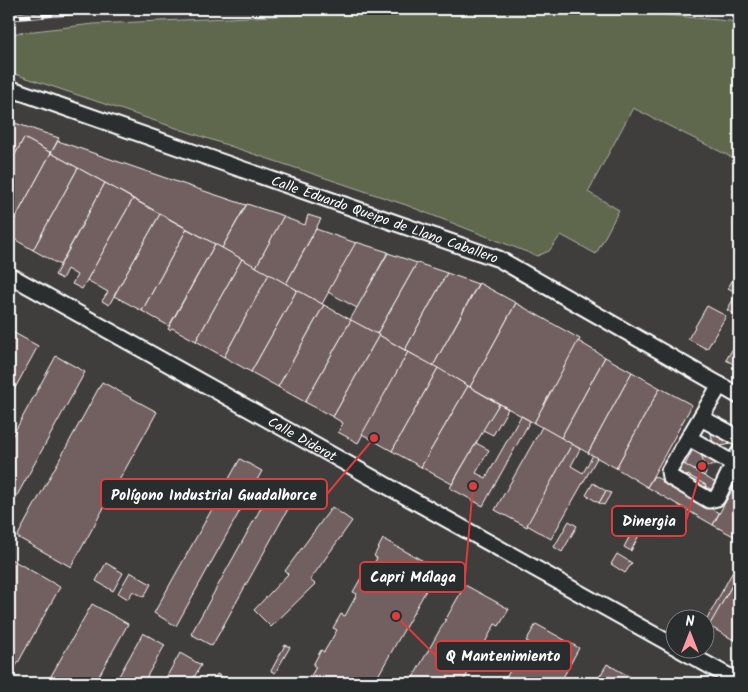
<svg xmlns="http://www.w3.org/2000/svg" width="748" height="692" font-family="Kalam,sans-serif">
<rect width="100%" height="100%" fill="#2a2d2e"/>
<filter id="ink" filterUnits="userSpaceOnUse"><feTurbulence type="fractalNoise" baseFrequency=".02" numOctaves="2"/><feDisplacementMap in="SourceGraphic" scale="10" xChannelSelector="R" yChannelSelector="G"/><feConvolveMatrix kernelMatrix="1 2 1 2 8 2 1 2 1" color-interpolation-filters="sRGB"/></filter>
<g filter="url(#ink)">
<!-- built -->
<g fill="#403c3c" fill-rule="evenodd">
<polygon points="9,9 402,9 362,12 93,24 9,34"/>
<polygon points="604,9 739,9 739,22 657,14"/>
<path d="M9 72 406 205 537 256 549 251 560 235 596 253 588 193 633 108 739 161V683H9ZM676 620H706V650H676Z"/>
</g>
<!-- green -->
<polygon fill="#5f674e" stroke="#afb3a6" points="402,9 604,9 739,22 739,161 633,108 588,192 619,210 596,254 561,235 549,251 537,256 406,205 9,72 9,34 93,24 362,12"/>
<!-- building -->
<g fill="#725f5e" stroke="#fff">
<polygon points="9,121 59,138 51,153 24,138 9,166"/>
<polygon points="24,138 51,153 9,230 9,166"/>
<polygon points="58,141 186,185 246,205 222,248 51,153"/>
<polygon points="51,153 78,168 33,250 9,236 9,230"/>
<polygon points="78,168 105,183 60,265 33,250"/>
<polygon points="105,183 133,199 82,289 72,284 77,275 67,269 62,279 55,275"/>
<polygon points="133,199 160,214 109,305 102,301 108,292 87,280"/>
<polygon points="247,204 284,216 256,267 222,248"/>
<polygon points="160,214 187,229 142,311 114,296"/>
<polygon points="308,215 321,219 286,284 256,267 283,217 305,225"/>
<polygon points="187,229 215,244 169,326 142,311"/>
<polygon points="316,229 356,243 322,304 286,284"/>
<polygon points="356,242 388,252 357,308 328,292"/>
<polygon points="215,244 242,259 196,341 172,328 170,330 168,329"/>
<polygon points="388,253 417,263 377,334 350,320"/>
<polygon points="242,259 269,274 224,357 196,341"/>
<polygon points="417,263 447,273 405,350 377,334"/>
<polygon points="447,273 478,284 433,366 405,350"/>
<polygon points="269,274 297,290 251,372 224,357"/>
<polygon points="735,276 739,278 739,317 727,310 737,293 728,288"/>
<polygon points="479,283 516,303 470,387 433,366"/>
<polygon points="297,290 324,305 278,387 251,372"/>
<polygon points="516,303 580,339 534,423 470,387"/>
<polygon points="324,305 351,320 305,402 278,387"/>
<polygon points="707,306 726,316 707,349 688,339"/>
<polygon points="351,320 379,335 333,417 305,402"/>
<polygon points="9,330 38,346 9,399"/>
<polygon points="379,335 408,352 358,443 338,432 343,423 333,417"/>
<polygon points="739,338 739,367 726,360"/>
<polygon points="578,341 605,357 561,438 534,423"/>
<polygon points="408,352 438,368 392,451 362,434"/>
<polygon points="56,356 85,372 9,510 9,442"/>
<polygon points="605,357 632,372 588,453 561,438"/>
<polygon points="438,368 468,386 421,467 392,451"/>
<polygon points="632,372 660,388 616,468 588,453"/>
<polygon points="102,382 157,412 71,567 17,537"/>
<polygon points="468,386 499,404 452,484 421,467"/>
<polygon points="660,388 692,405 647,487 616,468"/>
<polygon points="499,404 508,409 493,435 483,430"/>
<polygon points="521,416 530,421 483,506 450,488 476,443 489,450 476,473 486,478"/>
<polygon points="731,424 736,443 721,446 725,463 701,468 696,447 713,443 710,429"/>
<polygon points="542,427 572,444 527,527 495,510"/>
<polygon points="572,444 580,449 571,466 583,473 593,455 597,458 551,539 527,525"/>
<polygon points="693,449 701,453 706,473 704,476 685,465"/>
<polygon points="240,459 262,471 176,626 154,613"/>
<polygon points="682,463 716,483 712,490 678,471"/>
<polygon points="688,475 706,485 699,497 681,487"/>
<polygon points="654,476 719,513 713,525 647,487"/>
<polygon points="739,477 739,539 713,525"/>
<polygon points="277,479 298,491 212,646 191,634"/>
<polygon points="593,483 606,491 599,503 586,495"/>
<polygon points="606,491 611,493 604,505 599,503"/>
<polygon points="332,507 352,521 310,580 315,584 271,627 254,610 288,574 285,571"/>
<polygon points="647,517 670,530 666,537 644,525 631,551 624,547 637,522 643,524"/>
<polygon points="569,521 577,526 562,552 554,547"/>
<polygon points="383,539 438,569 374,683 307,683 316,667 313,665 321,650 324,652 337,630 333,628 341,614 345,616 357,594 353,592 361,578 365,580 377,558 374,556"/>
<polygon points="617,554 632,563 625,573 611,564"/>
<polygon points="9,558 60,587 9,679"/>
<polygon points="739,561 739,575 733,571"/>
<polygon points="106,563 123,573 113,591 96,581"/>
<polygon points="733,571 738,574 706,633 706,621"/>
<polygon points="130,572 151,584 144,597 133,591 128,599 118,593"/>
<polygon points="734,582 739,585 739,643 709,626"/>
<polygon points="465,585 509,609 499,626 495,624 483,646 487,648 478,662 475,660 463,682 465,683 410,683"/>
<polygon points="92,604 128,624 95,683 47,683"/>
<polygon points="536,624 579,648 560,683 507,683 509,680 506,678 514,663 517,665 530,643 526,641"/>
<polygon points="143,633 165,645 143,683 115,683"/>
<polygon points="285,645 290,647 275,673 271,671"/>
<polygon points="180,653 201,665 191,683 163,683"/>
<polygon points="607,664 641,683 600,683 597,681"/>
<polygon points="217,674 233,683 211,683"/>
</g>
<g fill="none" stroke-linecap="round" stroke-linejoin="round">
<!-- minor casing -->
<g stroke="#fff" stroke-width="19">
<g id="minor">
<path id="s1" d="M9 88 499 259 739 396"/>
<path id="s2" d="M9 275 676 647"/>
<polyline points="720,385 669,471 670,477 709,500 717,498 739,453"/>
<polyline points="701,418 739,438"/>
<polyline points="689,438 734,464"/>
<polyline points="681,650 739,682"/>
</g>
</g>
<!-- minor -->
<use href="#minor" stroke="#2a2d2e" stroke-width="15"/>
<!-- rail casing -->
<g stroke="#fff" stroke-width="5.5">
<g id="rail">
<polyline points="9,11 29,9"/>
<polyline points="9,18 113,9"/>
</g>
</g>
<!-- rail -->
<use href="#rail" stroke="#2a2d2e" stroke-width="4" stroke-dasharray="11" stroke-linecap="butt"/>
</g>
</g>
<g text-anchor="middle" stroke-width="5" stroke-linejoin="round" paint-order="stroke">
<!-- street labels -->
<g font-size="14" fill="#fff" stroke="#2a2d2e">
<text dy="5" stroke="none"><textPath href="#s1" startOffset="398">Calle Eduardo Queipo de Llano Caballero</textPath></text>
<text dy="5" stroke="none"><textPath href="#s2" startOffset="336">Calle Diderot</textPath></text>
</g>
</g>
<!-- callouts -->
<path fill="none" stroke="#da3e3e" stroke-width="2" d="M374 438L327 494M702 466L686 521M473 486L465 577M396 616L436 656"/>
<g fill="#da3e3e" stroke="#2a2d2e" stroke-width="2">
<circle cx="374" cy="438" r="5"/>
<circle cx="702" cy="466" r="5"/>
<circle cx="473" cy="486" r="5"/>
<circle cx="396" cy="616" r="5"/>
</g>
<g fill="#2a2d2e" stroke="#da3e3e" stroke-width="2">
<rect x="101" y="479" width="226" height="30" rx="5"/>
<rect x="612" y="506" width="74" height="30" rx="5"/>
<rect x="360" y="562" width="105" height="30" rx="5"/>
<rect x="436" y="641" width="135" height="30" rx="5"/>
</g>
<g font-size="15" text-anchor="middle" font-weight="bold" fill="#fff">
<text x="214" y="500">Polígono Industrial Guadalhorce</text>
<text x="649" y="526">Dinergia</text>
<text x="413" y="582">Capri Málaga</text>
<text x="503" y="661">Q Mantenimiento</text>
</g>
<!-- margin -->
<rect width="748" height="692" fill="none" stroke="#2a2d2e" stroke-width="30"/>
<rect x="15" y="15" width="718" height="662" fill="none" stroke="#fff" stroke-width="2" filter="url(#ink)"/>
<!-- north arrow -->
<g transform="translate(690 634)"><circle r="24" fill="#2a2d2e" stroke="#7f8182"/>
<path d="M0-4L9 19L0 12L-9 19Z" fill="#ff9aa2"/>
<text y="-8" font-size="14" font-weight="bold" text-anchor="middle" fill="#ffffff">N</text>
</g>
</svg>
